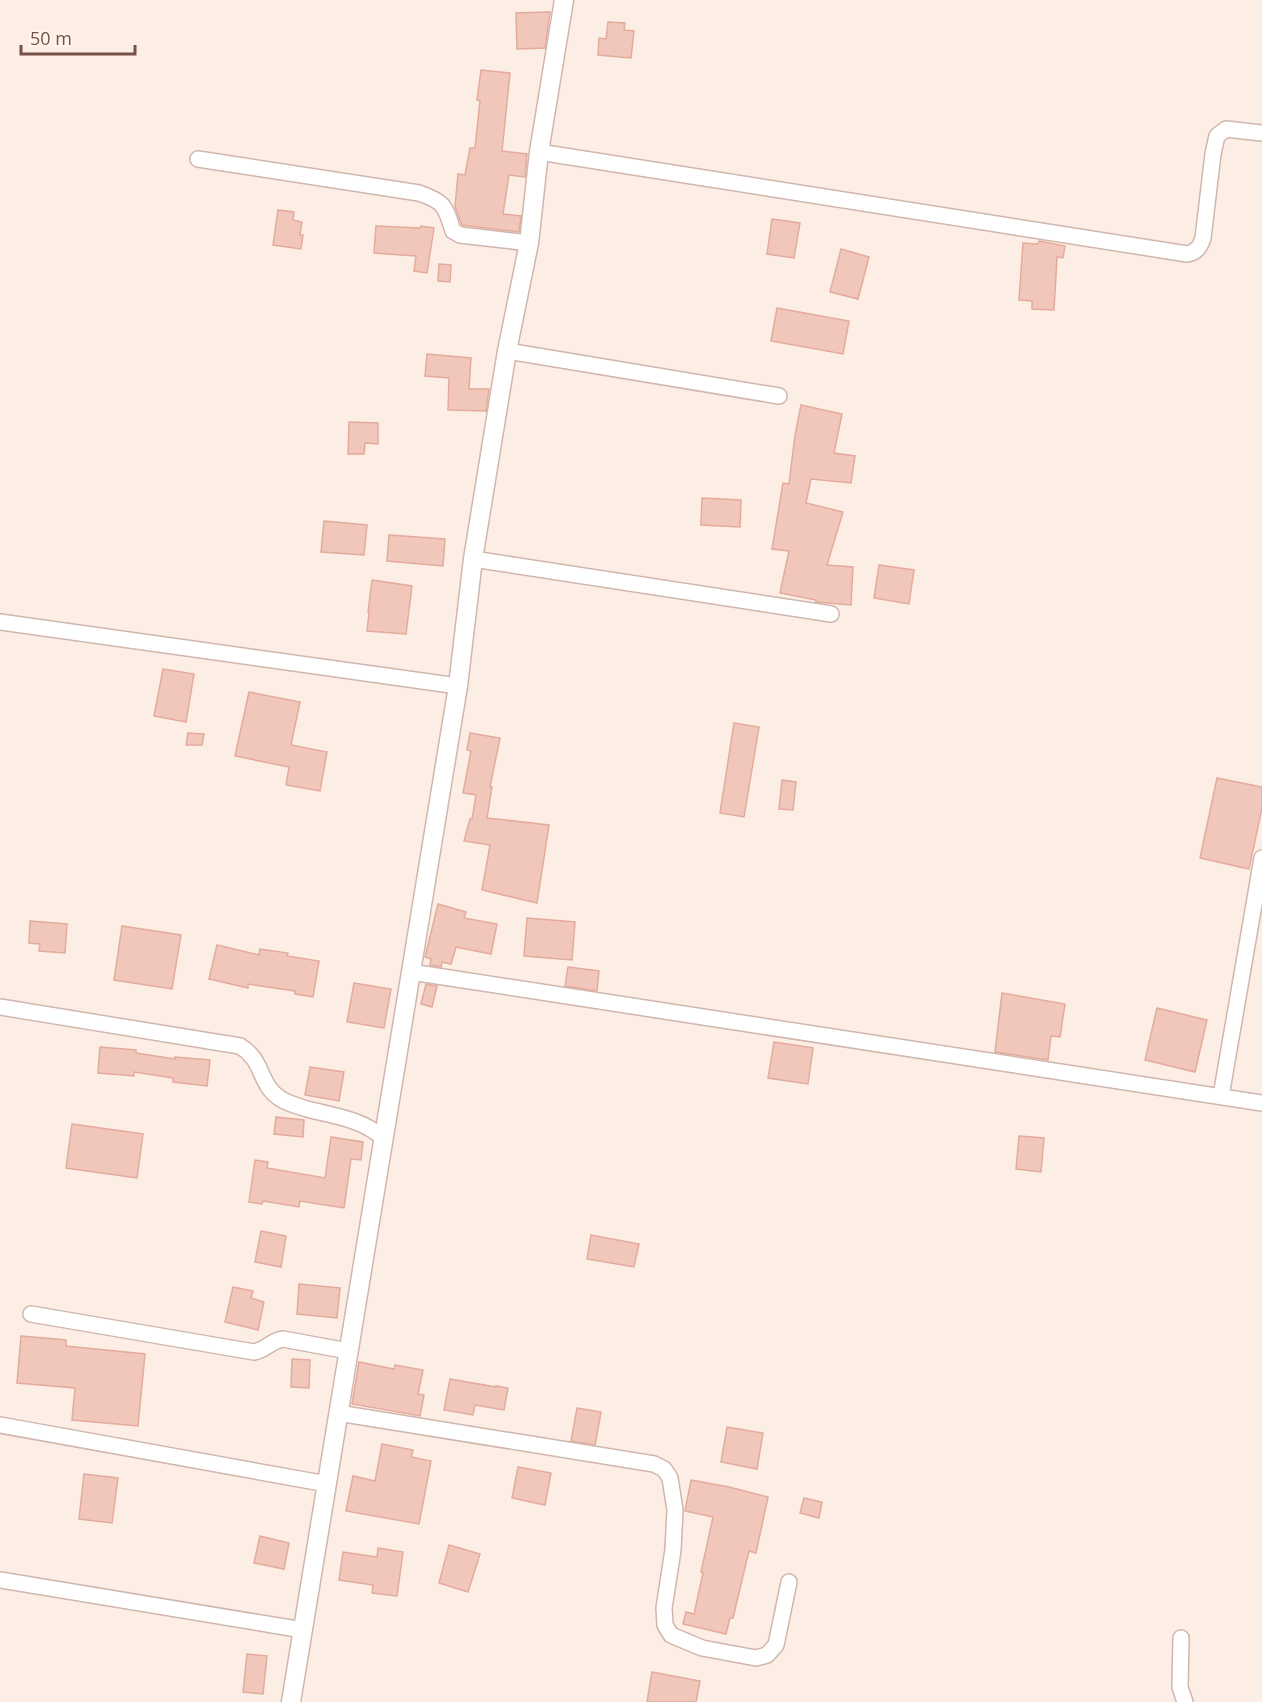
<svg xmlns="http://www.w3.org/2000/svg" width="1262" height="1702" font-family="'Open Sans',sans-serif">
<rect width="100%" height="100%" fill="#fceee4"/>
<!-- building -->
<g fill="#f2c7bb" stroke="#e4aa9c" stroke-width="1.5">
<polygon points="550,12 545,48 517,49 516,13"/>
<polygon points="608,22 625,23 624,30 634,31 631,58 598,55 599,38 606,39"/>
<polygon points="481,70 510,73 502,151 527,154 525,177 509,175 503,214 521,216 519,232 462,225 455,207 458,174 465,175 470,148 475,148 480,101 477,100"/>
<polygon points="278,210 294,212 293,220 302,222 300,235 303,235 301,249 273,245"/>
<polygon points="772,219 800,223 794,258 767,254"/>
<polygon points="376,226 420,228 421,226 434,228 427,273 414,271 416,256 374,253"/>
<polygon points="1039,241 1065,246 1063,258 1057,257 1054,310 1032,309 1032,301 1019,300 1023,243 1038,244"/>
<polygon points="841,249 869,257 858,299 830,292"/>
<polygon points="439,264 451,265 450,282 438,281"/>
<polygon points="777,308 849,321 843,354 771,341"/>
<polygon points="427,354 471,358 469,389 489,389 486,411 448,410 449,378 425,376"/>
<polygon points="801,405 842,414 834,453 855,456 851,483 811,479 806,503 843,512 827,565 853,567 851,605 816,602 816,600 780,593 789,551 772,549 783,483 789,484 795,435"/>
<polygon points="349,422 378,423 378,444 365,443 364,454 348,454"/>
<polygon points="702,498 741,500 740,527 701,525"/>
<polygon points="324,521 367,525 364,555 321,552"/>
<polygon points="389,535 445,539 443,566 387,561"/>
<polygon points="879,565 914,570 909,604 874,598"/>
<polygon points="372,580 412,586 406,634 367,631 369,613 368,612"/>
<polygon points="163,669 194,674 186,722 154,716"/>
<polygon points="249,692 300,702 291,745 327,752 320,791 286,785 289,767 235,756"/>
<polygon points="734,723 759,727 744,817 720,813"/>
<polygon points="188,733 204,734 202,745 186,745"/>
<polygon points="470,733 500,738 490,787 492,787 487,818 549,825 537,903 482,890 490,845 464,841 470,819 472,819 476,795 463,793 471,751 467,750"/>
<polygon points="1217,778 1262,787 1262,808 1249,869 1200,858"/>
<polygon points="782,780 796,782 793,810 779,809"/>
<polygon points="438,904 466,912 464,918 497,924 491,954 456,947 451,964 442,962 441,967 430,965 431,959 425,957"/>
<polygon points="527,918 575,922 572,960 524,956"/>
<polygon points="30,921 67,924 65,953 39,951 40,944 29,943"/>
<polygon points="122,926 181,935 172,989 114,980"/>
<polygon points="217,945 259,955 260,949 288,953 287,956 319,961 313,997 295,994 295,991 248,984 248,988 209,979"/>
<polygon points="568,967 599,971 597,991 565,986"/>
<polygon points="354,983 391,989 384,1028 347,1022"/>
<polygon points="426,984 437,986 432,1007 421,1004"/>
<polygon points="1002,993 1065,1004 1060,1037 1051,1036 1048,1060 995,1052"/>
<polygon points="1157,1008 1207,1020 1195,1072 1145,1060"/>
<polygon points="774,1042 813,1048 808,1084 768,1078"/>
<polygon points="100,1047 136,1050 136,1053 175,1059 175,1057 210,1060 207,1086 173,1082 173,1078 134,1072 134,1076 98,1073"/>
<polygon points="310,1067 344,1072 339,1101 305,1095"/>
<polygon points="276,1117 304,1120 303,1137 274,1134"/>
<polygon points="72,1124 143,1134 137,1178 66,1168"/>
<polygon points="1019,1136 1044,1138 1041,1172 1016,1169"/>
<polygon points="331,1137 363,1142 361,1160 351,1159 344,1208 300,1201 299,1207 263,1201 262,1204 249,1202 255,1160 268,1162 267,1168 325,1178"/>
<polygon points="261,1231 286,1236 281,1267 255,1262"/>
<polygon points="591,1235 639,1244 634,1267 587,1259"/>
<polygon points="299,1284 340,1288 337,1318 297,1314"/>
<polygon points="233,1287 253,1291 251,1298 264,1302 258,1330 225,1322"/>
<polygon points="21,1336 66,1340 66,1346 145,1354 138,1426 72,1420 75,1388 17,1383"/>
<polygon points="292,1359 310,1360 309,1388 291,1387"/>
<polygon points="359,1362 394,1369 395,1365 423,1370 418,1394 424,1395 420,1416 352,1404"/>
<polygon points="450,1379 496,1387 496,1386 508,1388 504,1410 475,1405 473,1415 444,1410"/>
<polygon points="577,1408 601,1412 595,1445 571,1441"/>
<polygon points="727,1427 763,1433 757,1469 721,1462"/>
<polygon points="382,1444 413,1450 411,1457 431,1461 419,1524 346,1511 353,1476 375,1481"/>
<polygon points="518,1467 551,1473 545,1505 512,1498"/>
<polygon points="84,1474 118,1478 112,1523 79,1519"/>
<polygon points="691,1480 729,1487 768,1497 756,1553 749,1551 733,1618 730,1618 726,1634 683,1624 686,1612 694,1614 703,1573 701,1572 713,1517 685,1511"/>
<polygon points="804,1498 822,1502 819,1518 800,1513"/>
<polygon points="260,1536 289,1543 284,1569 254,1563"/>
<polygon points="449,1545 480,1554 468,1592 439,1583"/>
<polygon points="378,1548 403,1552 397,1596 372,1593 373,1585 339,1580 343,1552 377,1557"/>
<polygon points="247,1654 267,1656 263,1694 243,1692"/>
<polygon points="652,1672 700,1681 696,1702 647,1702"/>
</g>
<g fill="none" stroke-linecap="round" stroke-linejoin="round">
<!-- minor casing -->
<g stroke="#d0b6ad" stroke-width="18">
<g id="minor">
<path d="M539 152 1187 254C1197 252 1200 247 1203 238L1213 154 1217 136 1226 129 1262 133"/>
<path d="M198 159 419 193C445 202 445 206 453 231L460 235 529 243"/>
<polyline points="507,351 779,396"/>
<polyline points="473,559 831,614"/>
<polyline points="0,622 458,686"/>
<polyline points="411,972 1262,1103"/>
<path d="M0 1007 240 1046C265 1061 258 1085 281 1099 289 1104 298 1106 307 1109 334 1116 362 1119 383 1138"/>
<polyline points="1221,1096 1262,858"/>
<path d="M31 1314 254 1352C266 1350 272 1340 283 1339L348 1351"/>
<polyline points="338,1413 654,1464 664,1469 670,1478 675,1510 673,1550 664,1608 665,1625 671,1635 702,1648 756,1658 767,1655 776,1645 789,1582"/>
<polyline points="0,1425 327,1484"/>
<polyline points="0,1580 303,1630"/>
<polyline points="1181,1638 1180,1687 1185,1702"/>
</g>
</g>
<!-- tertiary casing -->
<g stroke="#d0b6ad" stroke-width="21">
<polyline id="tertiary" points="291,1702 458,686 473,559 507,351 529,243 539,152 564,0"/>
</g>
<!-- minor -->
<use href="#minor" stroke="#fff" stroke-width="15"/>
<!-- tertiary -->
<use href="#tertiary" stroke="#fff" stroke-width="18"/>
</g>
<!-- scale -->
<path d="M21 45v9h114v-9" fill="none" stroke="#755149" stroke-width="3"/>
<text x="30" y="45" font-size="18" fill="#755149" stroke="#fff3ea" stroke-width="4.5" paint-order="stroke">50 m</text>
</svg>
